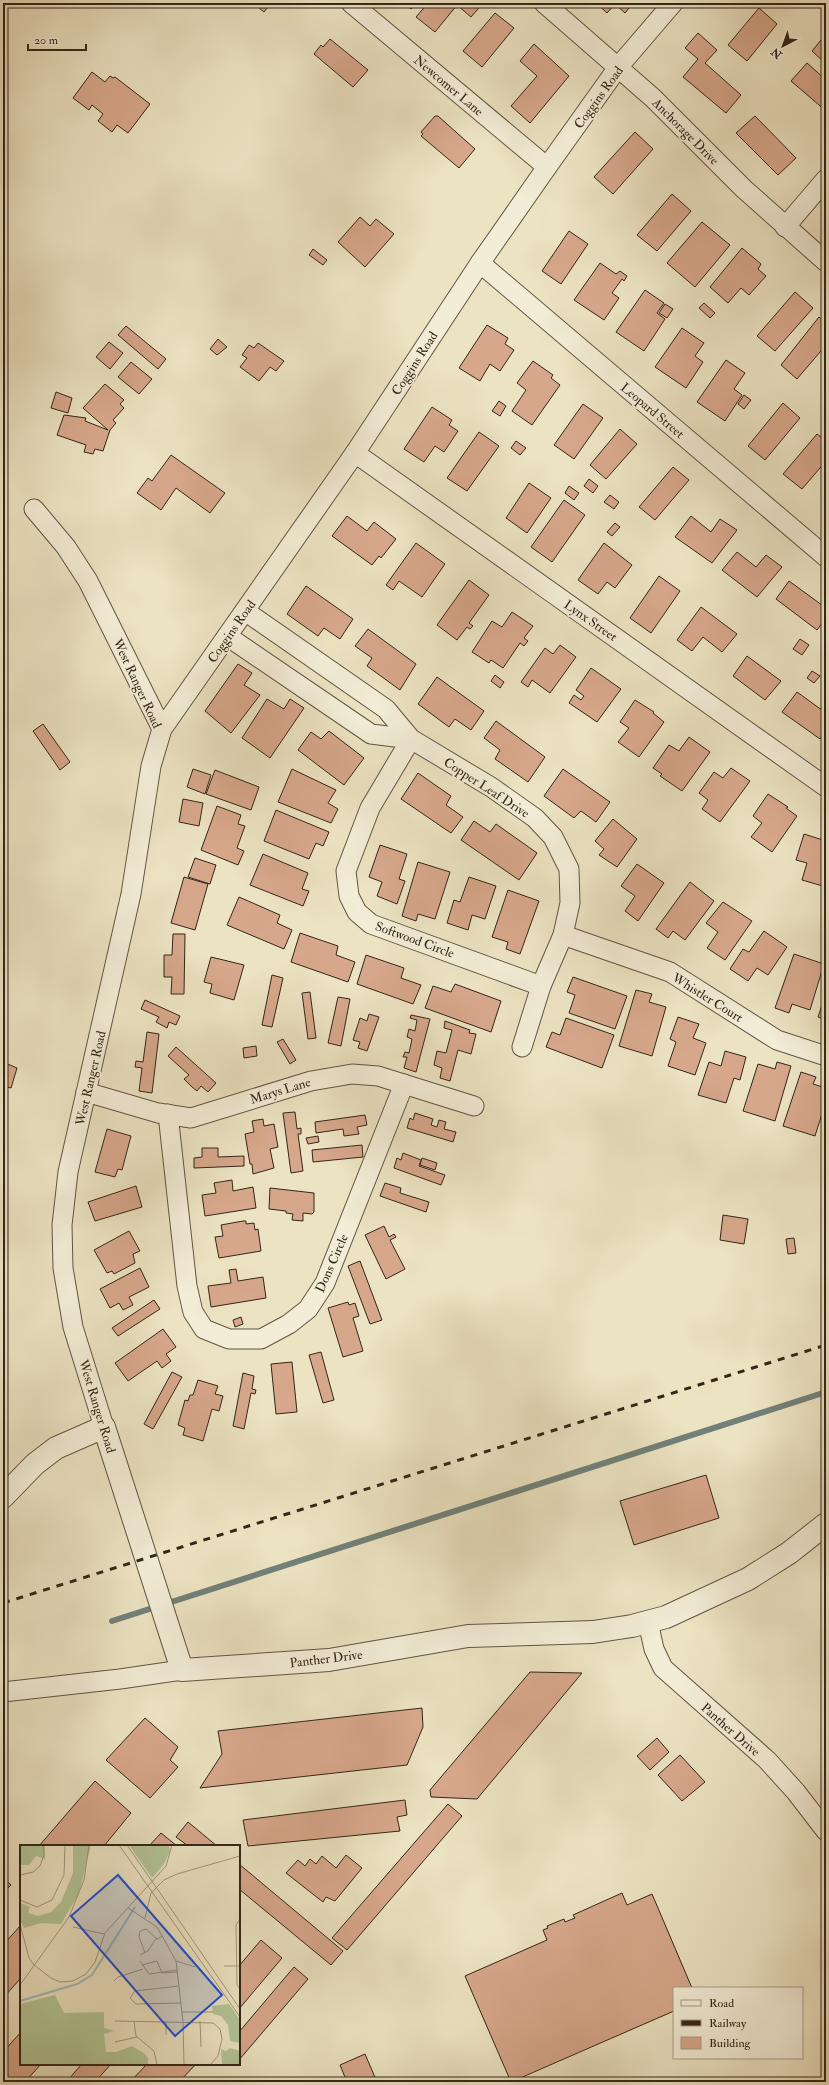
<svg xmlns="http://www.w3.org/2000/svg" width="829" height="2085" font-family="'IM FELL Double Pica',serif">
<rect width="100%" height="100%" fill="#ece3c2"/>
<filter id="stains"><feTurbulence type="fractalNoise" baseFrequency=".005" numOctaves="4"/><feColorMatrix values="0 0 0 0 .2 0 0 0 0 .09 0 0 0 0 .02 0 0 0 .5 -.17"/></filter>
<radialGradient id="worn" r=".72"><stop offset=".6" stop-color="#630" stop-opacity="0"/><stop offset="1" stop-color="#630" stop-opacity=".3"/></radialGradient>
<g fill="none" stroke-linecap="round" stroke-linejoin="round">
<!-- stream -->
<polyline stroke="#718179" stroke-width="6" points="112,1621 826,1392"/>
</g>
<!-- building -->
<g fill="#d7a78b" stroke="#332617">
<polygon points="253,3 271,3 264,12"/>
<polygon points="404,3 416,3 411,9"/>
<polygon points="428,3 483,3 471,17 457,5 435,32 416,17"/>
<polygon points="596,3 633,3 625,13 615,4 607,13"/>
<polygon points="759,8 777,24 747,61 728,45"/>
<polygon points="495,13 514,28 482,67 463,51"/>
<polygon points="698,33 717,50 705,63 741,95 726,113 683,77 698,59 685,48"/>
<polygon points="826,34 826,64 812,51"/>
<polygon points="330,39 368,70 353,87 314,54 321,45 323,47"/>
<polygon points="534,44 569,76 530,123 511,106 537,76 520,61"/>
<polygon points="807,63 826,80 826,111 791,81"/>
<polygon points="92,72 105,82 110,76 113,78 115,77 150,104 128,133 117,125 112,132 98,121 103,114 92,105 89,110 73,98"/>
<polygon points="435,116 438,116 475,149 459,168 421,136 423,134 421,132"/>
<polygon points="755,116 796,158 778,175 736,133"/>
<polygon points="635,132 653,149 613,194 594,177"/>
<polygon points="672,194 691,211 657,251 637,235"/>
<polygon points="360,217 370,226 376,219 394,234 365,267 338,242"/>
<polygon points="702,222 730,245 695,287 667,263"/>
<polygon points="569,231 588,244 561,284 542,271"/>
<polygon points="742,248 761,264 758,269 766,276 749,295 741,288 728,303 710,287"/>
<polygon points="313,249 327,260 323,265 309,255"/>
<polygon points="600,263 616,274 620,271 627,276 624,281 622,279 612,293 619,298 604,320 574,300"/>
<polygon points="645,290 664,303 657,313 665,319 644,351 616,332"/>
<polygon points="795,292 813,308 775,351 757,336"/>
<polygon points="704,303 715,313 710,318 699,308"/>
<polygon points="665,304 673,309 667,318 659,313"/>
<polygon points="819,317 826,323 826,345 797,379 781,365"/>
<polygon points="487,325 508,338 505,344 514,350 500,371 490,364 480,381 459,368"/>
<polygon points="126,326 166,359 158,369 118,335"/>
<polygon points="682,328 704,343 695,356 703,362 686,388 655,367"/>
<polygon points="218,339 227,347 217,355 210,349"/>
<polygon points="109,342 123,353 110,369 96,357"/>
<polygon points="258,343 284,361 276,371 270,367 259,381 240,367 247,358 242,355 249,345 254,348"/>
<polygon points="726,360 745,373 734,389 742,395 725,421 697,402"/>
<polygon points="533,361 553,375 551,378 560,385 532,425 512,411 526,390 517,383"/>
<polygon points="131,362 152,379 139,394 118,377"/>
<polygon points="105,384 124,400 120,404 124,408 113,420 116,423 110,430 103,451 95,449 93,454 84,452 86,445 57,435 64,415 86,418 85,421 108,430 83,408"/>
<polygon points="56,392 72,398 68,413 51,408"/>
<polygon points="744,395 751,400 744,409 738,404"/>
<polygon points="499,401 506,406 500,416 492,411"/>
<polygon points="783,403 800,418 765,460 748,446"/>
<polygon points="583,404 603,418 574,459 554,445"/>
<polygon points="432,407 452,420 449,425 458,431 444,452 435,446 424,462 404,449"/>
<polygon points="620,429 637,444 606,479 590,465"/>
<polygon points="479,432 499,446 467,491 447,478"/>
<polygon points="817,434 826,441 826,461 802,489 783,474"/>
<polygon points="516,441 526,448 520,455 511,448"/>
<polygon points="171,455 225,493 210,513 176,488 161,510 137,493 148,478 152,481"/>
<polygon points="673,467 689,480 655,520 639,507"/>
<polygon points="589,479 598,486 593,493 584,486"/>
<polygon points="529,483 551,498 527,533 506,518"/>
<polygon points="569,486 579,493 574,500 565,493"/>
<polygon points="610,495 619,502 614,509 604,502"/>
<polygon points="564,500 585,515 552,562 531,547"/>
<polygon points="347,516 367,531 374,522 396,539 381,558 379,556 372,565 332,536"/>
<polygon points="691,516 711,532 720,519 737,530 712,563 675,537"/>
<polygon points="615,523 620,527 612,536 607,532"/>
<polygon points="416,543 445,564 422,597 399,581 393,590 386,585"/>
<polygon points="604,543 632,565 615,588 607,582 598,594 578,580"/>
<polygon points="737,552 756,567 766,555 782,567 757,597 722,570"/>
<polygon points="659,576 680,591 651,633 630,618"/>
<polygon points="469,580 489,595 469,623 473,626 470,629 467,627 457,640 437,625"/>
<polygon points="789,581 826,608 826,618 817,630 776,599"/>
<polygon points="306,586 353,619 340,639 324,628 318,636 287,614"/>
<polygon points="701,607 737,634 722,652 703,637 692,651 677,640"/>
<polygon points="512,612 533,626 524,638 528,641 524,646 520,643 503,668 491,660 489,663 472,652 492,621 502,627"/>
<polygon points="368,629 416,664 400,690 367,666 372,658 355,646"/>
<polygon points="800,639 809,645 802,655 793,649"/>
<polygon points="560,645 576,657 550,693 532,680 528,687 521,682 545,648 553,654"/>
<polygon points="747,656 781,681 765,700 733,676"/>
<polygon points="238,664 252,673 244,685 260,695 231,733 205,711"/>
<polygon points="591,668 621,689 597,722 569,703 574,695 581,700 584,696 576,690"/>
<polygon points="812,671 820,676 814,683 807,678"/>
<polygon points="495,675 504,682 500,688 491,681"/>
<polygon points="437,677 484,711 471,730 455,719 449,727 418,704"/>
<polygon points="797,692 826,713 826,731 820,739 782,712"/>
<polygon points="267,699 284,709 290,699 304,708 270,758 242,738"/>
<polygon points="635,700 654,712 653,713 664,722 639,757 618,742 629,728 620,722"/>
<polygon points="496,721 545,757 528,782 495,759 500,750 484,738"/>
<polygon points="43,724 70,762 60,770 33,731"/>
<polygon points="329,731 364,758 344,785 298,750 311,732 321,739"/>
<polygon points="689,737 710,752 682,791 660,776 662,774 653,768 669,745 679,751"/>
<polygon points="731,768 750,781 720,822 702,809 708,800 699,793 714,772 723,778"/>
<polygon points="193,769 211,775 205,794 187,787"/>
<polygon points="292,769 336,790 328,803 338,809 331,823 278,802"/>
<polygon points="563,769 610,802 596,822 581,811 574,818 544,796"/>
<polygon points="215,770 259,787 251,810 206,794"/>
<polygon points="418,773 451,796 446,805 463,817 451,833 401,799"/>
<polygon points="768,794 788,807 786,808 797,816 772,852 751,837 762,823 753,816"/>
<polygon points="183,799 203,803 199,826 179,822"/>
<polygon points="217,806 241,815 238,824 245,826 237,848 244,851 238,865 201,850"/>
<polygon points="276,810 329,832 323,846 316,843 309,859 264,841"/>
<polygon points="613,819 637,839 617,867 599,855 604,849 595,841"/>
<polygon points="474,821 490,832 496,824 537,853 519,880 461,840"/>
<polygon points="804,834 826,841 826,887 802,880 807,863 796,860"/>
<polygon points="380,845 407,854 399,879 405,881 397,904 377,896 382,882 369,877"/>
<polygon points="263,854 308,873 302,889 309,891 303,906 250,885"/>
<polygon points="195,858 216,865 210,884 188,877"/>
<polygon points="418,862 450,872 435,919 418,914 416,921 402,916"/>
<polygon points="637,864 664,883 638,921 625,911 635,896 621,886"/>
<polygon points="184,877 208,884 195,930 171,923"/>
<polygon points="469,877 496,886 485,919 472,915 468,930 447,923 454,900 460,902"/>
<polygon points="690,882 714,901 685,940 673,931 668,938 656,929"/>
<polygon points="508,890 539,901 520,954 506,949 508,942 492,937"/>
<polygon points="239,897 280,915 277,923 292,930 284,949 227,925"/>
<polygon points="723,902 752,921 725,960 707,948 718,932 706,923"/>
<polygon points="764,931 787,947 768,975 757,968 748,981 730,969 743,949 749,952"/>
<polygon points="300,933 338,946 336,955 355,962 348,982 291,962"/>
<polygon points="173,934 185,934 184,994 171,994 172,977 164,977 164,955 172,955"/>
<polygon points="794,954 824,964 810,1010 792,1004 789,1013 775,1008"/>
<polygon points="366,955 404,968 401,978 421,985 413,1004 357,984"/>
<polygon points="211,957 244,965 234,1000 210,993 212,984 204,982"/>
<polygon points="272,975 283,978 272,1027 262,1025"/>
<polygon points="573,977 627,996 615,1029 569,1013 575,995 567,992"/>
<polygon points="455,984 501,1001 491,1032 425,1008 433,986 451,992"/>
<polygon points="636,990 652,994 649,1002 666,1007 652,1056 619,1046"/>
<polygon points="310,992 316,1038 308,1039 302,993"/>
<polygon points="826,993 826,1020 818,1017"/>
<polygon points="338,997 350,999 341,1046 328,1043"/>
<polygon points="145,1000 180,1016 176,1025 169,1022 167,1028 156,1022 159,1017 141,1009"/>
<polygon points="369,1014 379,1017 367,1051 358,1048 360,1042 353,1040 360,1018 367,1021"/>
<polygon points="411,1015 430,1019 416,1072 404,1068 407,1057 403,1057 405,1052 409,1053 412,1039 407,1037 409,1029 415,1031 417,1020 410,1018"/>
<polygon points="678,1017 699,1024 693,1038 706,1043 695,1075 668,1066 676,1042 670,1039"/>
<polygon points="566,1018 614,1035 602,1068 546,1047 552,1032 560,1035"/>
<polygon points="445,1021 470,1030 469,1033 476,1034 471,1054 458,1050 450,1081 440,1078 442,1068 434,1065 437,1051 446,1053 452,1030 444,1028"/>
<polygon points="147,1032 159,1034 152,1093 139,1091 142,1068 135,1067 136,1061 143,1062"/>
<polygon points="283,1039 296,1060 290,1064 277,1042"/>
<polygon points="256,1046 257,1056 244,1058 243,1048"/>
<polygon points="176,1047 216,1083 208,1092 201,1086 197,1091 192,1087 184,1079 189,1075 168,1056"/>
<polygon points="725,1051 746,1057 740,1080 734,1078 726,1103 698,1095 709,1062 721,1066"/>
<polygon points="3,1062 17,1068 11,1088 3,1086"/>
<polygon points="777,1062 791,1066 775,1121 743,1111 758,1064 775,1069"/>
<polygon points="801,1072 816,1077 813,1084 826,1088 826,1101 815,1136 783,1126"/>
<polygon points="295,1112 297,1129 301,1128 301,1134 298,1134 303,1171 291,1173 283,1113"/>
<polygon points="415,1113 433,1119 431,1125 437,1127 439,1120 446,1122 444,1129 456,1132 453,1142 407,1128 410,1118 413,1120"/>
<polygon points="365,1115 367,1125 357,1127 359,1134 344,1136 343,1129 316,1133 315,1122"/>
<polygon points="263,1119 264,1126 274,1124 278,1147 270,1149 274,1168 253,1174 252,1164 250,1164 245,1134 254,1132 252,1121"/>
<polygon points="107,1129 131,1136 122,1170 118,1169 115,1177 95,1172"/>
<polygon points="318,1136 319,1142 308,1144 306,1138"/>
<polygon points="362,1145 363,1157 313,1162 312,1150"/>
<polygon points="202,1148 218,1148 218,1157 244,1156 244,1166 194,1168 194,1158 202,1157"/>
<polygon points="403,1153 421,1160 419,1166 445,1175 441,1185 394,1168 397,1158 401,1160"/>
<polygon points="422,1158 437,1163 435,1170 420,1165"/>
<polygon points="232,1180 233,1191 253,1187 256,1208 205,1216 202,1195 216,1193 214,1183"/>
<polygon points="385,1183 401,1188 400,1193 429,1202 426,1212 380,1196"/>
<polygon points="136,1186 142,1207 95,1221 88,1202"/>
<polygon points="270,1188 314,1193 314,1212 312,1214 303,1213 303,1221 292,1220 293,1214 286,1213 286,1211 269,1209"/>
<polygon points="723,1215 748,1219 744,1244 720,1240"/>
<polygon points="243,1221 246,1221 246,1224 254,1223 255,1230 258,1229 261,1251 219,1258 215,1237 223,1236 221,1225"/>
<polygon points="384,1226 389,1237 394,1234 396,1237 390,1240 405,1269 386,1279 365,1235"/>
<polygon points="129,1231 140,1251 133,1254 135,1263 114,1274 112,1271 107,1273 94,1250"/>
<polygon points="794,1238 796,1253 788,1254 786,1239"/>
<polygon points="360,1261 382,1320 370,1324 348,1266"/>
<polygon points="140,1268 149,1287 129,1297 133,1305 123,1310 119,1303 110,1308 100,1289"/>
<polygon points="236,1269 238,1281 263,1277 266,1298 211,1307 208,1286 231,1283 229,1270"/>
<polygon points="154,1300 160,1309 118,1336 112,1328"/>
<polygon points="348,1302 349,1305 355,1303 359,1316 353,1318 363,1351 343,1357 328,1308"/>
<polygon points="241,1317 243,1324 235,1327 233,1320"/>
<polygon points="163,1329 176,1347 166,1354 171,1361 162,1368 157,1361 128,1381 115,1363"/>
<polygon points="321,1352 334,1400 323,1403 309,1355"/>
<polygon points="292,1362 297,1412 276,1414 271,1364"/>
<polygon points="172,1372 182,1377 153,1429 144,1424"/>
<polygon points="243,1373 254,1376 252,1389 256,1390 255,1394 251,1393 244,1429 233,1426"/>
<polygon points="198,1380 218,1386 215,1394 223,1396 219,1411 212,1409 203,1441 183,1435 185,1428 178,1425 185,1400 188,1401 190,1395 193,1395"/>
<polygon points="706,1475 719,1518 634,1545 620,1501"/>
<polygon points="530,1672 582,1673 477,1799 431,1797 430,1790"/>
<polygon points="422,1708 423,1727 407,1765 200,1788 222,1754 218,1731"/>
<polygon points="145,1718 178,1747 170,1760 178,1767 150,1798 106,1760"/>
<polygon points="657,1738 669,1752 650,1770 637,1756"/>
<polygon points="680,1755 705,1782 682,1801 658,1775"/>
<polygon points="95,1781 131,1813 104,1846 39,1846"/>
<polygon points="405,1800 407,1815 397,1817 400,1831 248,1846 243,1820"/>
<polygon points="448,1804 462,1816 347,1950 332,1938"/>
<polygon points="188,1822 217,1846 188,1846 176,1837"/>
<polygon points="161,1833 177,1846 149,1846"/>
<polygon points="346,1855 362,1868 335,1901 326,1897 323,1902 286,1873 298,1860 305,1866 310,1859 316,1864 322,1856 336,1868"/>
<polygon points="239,1864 343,1951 331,1965 239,1889"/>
<polygon points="3,1877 11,1885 3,1893"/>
<polygon points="622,1893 627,1905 652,1894 692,1988 674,1988 674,2011 511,2082 465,1976 547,1940 543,1930 548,1928 547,1926 564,1919 565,1922 575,1918 573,1915"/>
<polygon points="21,1925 21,1978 3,1998 3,1945"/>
<polygon points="261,1940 282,1958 239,2009 239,1966"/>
<polygon points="294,1967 308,1979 239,2060 239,2032"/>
<polygon points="21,2032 21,2064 41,2064 25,2082 3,2082 3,2052"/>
<polygon points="365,2054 377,2082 347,2082 340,2065"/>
<polygon points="82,2064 111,2064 95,2082 66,2082"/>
<polygon points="147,2064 196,2064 179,2082 130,2082"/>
</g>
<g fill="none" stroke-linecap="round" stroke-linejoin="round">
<!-- minor casing -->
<g stroke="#615542" stroke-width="21">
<g id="minor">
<polyline points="351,3 547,167"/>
<polyline points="544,3 653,98 744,189 826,262"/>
<polyline points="785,227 826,179"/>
<polyline points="480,263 826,557"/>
<polyline points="355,453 826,787"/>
<polyline points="34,509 66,547 88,581 162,729"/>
<polyline points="245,611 386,709 411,739 491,787 535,818 553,837 569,869 570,903 563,935 541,986 522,1047"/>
<polyline points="227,636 371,734 411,739"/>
<polyline points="411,739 370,808 346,871 349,896 357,912 371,924 541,986"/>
<polyline points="563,935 670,972 777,1040 826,1056"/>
<polyline points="86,1092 158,1113 191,1118 311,1081 352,1074 378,1076 474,1106"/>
<polyline points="168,1114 187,1286 193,1312 204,1329 229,1339 261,1339 289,1324 308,1309 325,1283 404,1084"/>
<polyline points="104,1427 73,1327 63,1268 62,1225 68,1172 131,894 151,766 162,729 355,453 480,263 547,167 619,66 673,3"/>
<polyline points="648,1622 654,1649 663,1668 767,1760 796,1792 826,1831"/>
<polyline points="3,1692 120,1679 182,1670"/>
</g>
</g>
<!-- tertiary casing -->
<g stroke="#615542" stroke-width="24">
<polyline id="tertiary" points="3,1497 35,1464 56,1448 104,1427 182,1670 329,1660 468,1636 593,1632 632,1626 666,1617 748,1579 789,1553 826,1524"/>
</g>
<!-- minor -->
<use href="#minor" stroke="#f3edd7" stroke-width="19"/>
<!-- tertiary -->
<use href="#tertiary" stroke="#f3edd7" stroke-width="22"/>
<!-- rail -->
<polyline stroke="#332617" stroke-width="3" stroke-dasharray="7 7" stroke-linecap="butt" points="3,1603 826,1345"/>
</g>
<g text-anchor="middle" stroke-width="3.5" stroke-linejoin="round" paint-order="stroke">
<!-- street labels -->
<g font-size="13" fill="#332617" stroke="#f3edd7">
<text transform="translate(449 85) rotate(40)" y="5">Newcomer Lane</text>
<text transform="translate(598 97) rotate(-54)" y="5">Coggins Road</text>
<text transform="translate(686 131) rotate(45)" y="5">Anchorage Drive</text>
<text transform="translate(414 363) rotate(-57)" y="5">Coggins Road</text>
<text transform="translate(653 410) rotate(40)" y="5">Leopard Street</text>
<text transform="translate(591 620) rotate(35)" y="5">Lynx Street</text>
<text transform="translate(231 631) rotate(-55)" y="5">Coggins Road</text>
<text transform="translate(138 683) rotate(65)" y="5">West Ranger Road</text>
<text transform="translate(487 787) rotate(33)" y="5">Copper Leaf Drive</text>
<text transform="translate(415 939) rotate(20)" y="5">Softwood Circle</text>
<text transform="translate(708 997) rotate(32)" y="5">Whistler Court</text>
<text transform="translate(90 1078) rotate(-77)" y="5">West Ranger Road</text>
<text transform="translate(280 1090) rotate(-17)" y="5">Marys Lane</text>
<text transform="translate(331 1263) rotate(-66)" y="5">Dons Circle</text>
<text transform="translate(98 1406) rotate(73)" y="5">West Ranger Road</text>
<text transform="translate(326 1658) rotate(-7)" y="5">Panther Drive</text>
<text transform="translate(731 1729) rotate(41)" y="5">Panther Drive</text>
</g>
</g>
<!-- overview -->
<g transform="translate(20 1845)">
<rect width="220" height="220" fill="#ece3c2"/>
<path d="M0 0H25V14L16 11 9 20H0ZM53 0H71L59 48 41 79 21 78 4 83 0 75V58L10 62 8 68 18 71 31 67 41 57 53 28ZM109 0H149L150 6 144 19 132 33ZM35 150 44 168 84 167V183L94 186 84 189 86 207H96L112 201 124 208 128 213V220H0V159ZM209 159 220 175V198L210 196 208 180 201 171 193 169 192 161ZM210 203 220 206V220H202L201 204 206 206Z" fill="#b3c597"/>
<path fill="none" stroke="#9abdba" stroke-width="2" d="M0 156 57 139 72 130 115 62"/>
<path fill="none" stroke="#a2977e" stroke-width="1" d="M99 0 220 172M107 0 220 164M0 30 13 27 20 21 24 10 23 0M64 35 69 0M0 55 17 62 32 55 44 30 45 0M108 63 137 82 156 116 175 122M125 73 131 48 144 35 157 29 220 11M220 74 216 80 217 140 220 144M0 79 9 113 14 120M53 82 84 89M125 108 119 92 120 86 126 84 137 94M120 110 128 106 135 95 143 91M120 116 129 129 157 125M156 116 163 177 164 220M14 120 31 133 40 137 53 136 66 129 75 117 85 88 146 21 152 0M122 120 137 116 142 128M204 121H220M142 128 158 127M94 136 98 132 123 124M0 140 49 72 64 35M159 141 115 146 110 153 116 159 161 158M162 167H193M95 176 193 178 200 184 202 194 198 211 190 220M114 176 116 191 134 206 137 220M146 176V190M180 176 181 202M95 197 117 192"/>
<path fill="#1d4ed8" fill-opacity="0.15" stroke="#1d4ed8" stroke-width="2" d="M98 30 202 150 155 191 51 71Z"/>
<rect width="220" height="220" fill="none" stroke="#332617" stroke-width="2"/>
</g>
<!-- margin -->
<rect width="829" height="2085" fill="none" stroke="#ece3c2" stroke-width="16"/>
<rect x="4" y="4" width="821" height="2077" fill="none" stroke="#332617" stroke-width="2"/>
<rect x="8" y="8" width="813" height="2069" fill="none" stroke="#332617"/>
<!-- legend -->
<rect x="673" y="1987" width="130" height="72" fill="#f3edd7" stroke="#a69d8a"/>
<rect x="681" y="2000" width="20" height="6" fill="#f3edd7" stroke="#a69d8a"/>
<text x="709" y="2007" font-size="12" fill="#332617">Road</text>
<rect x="681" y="2020" width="20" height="6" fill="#332617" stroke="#a69d8a"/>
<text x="709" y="2027" font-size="12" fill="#332617">Railway</text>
<rect x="681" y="2037" width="20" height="12" fill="#d7a78b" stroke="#a69d8a"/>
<text x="709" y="2047" font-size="12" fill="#332617">Building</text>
<!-- north arrow -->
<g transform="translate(783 46) rotate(221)" stroke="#f3edd7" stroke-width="3" paint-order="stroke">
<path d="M0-3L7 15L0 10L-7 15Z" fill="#332617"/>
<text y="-6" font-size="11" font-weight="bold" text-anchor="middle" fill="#332617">N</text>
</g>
<!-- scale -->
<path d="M28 44v6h58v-6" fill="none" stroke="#332617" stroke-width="2"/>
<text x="34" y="44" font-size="12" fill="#332617" stroke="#f3edd7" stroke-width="3" paint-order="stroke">20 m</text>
<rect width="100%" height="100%" filter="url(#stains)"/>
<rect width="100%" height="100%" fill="url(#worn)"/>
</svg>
